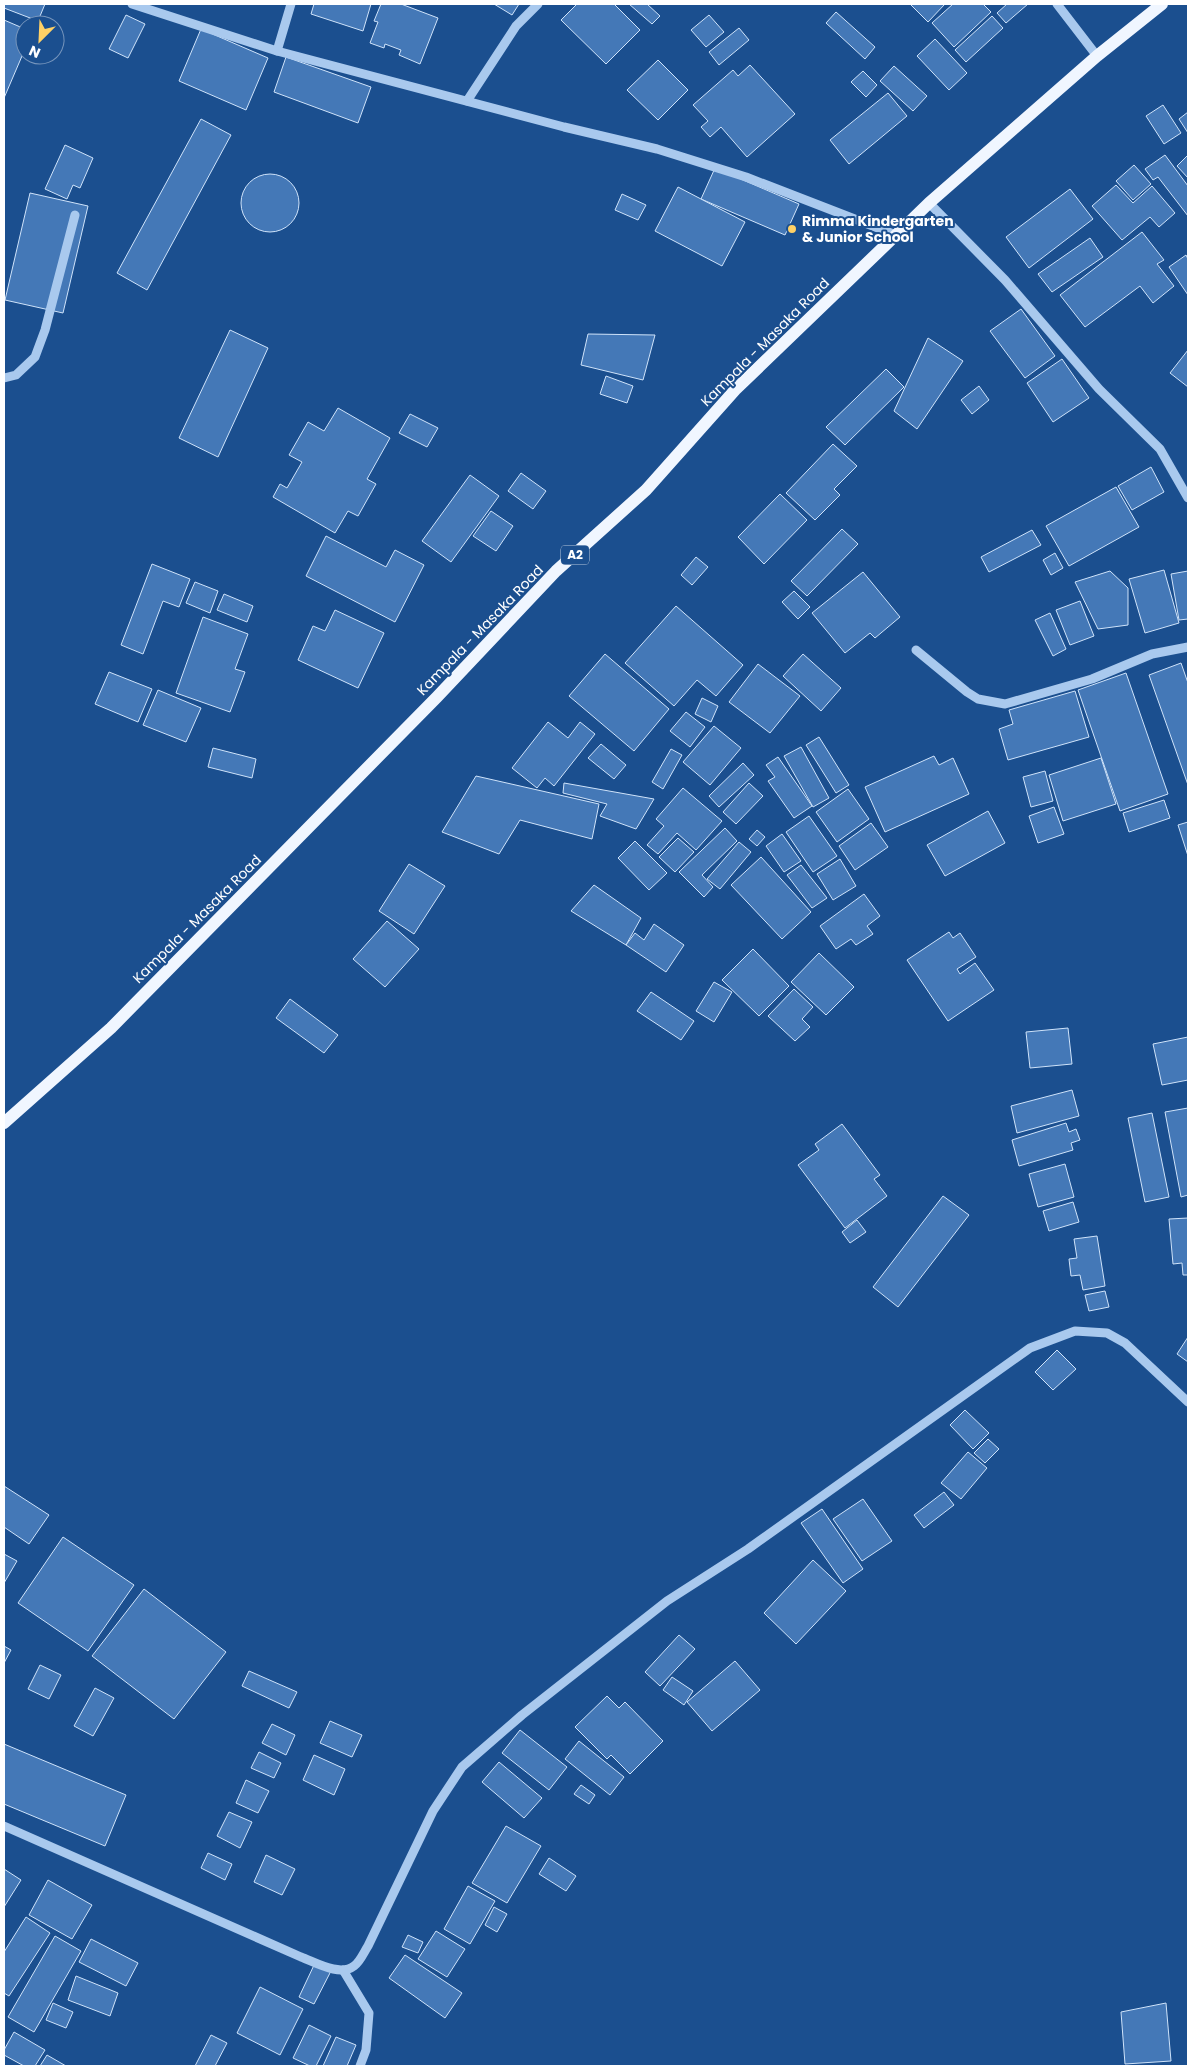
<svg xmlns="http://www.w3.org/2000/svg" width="1192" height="2070" font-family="Poppins,sans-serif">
<rect width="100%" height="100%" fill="#1b4f8f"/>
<!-- building -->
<g fill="#4478b7" stroke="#cfe3fa">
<polygon points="4,4 45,4 38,21 4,8"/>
<polygon points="314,4 371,4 363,31 311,14"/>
<polygon points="381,4 401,4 438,18 420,64 399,55 401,50 385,44 384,48 370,43 378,22 374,21"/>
<polygon points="494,4 519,4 512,15"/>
<polygon points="577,4 614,4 640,30 606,64 561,20"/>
<polygon points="629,4 647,4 660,16 652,24"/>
<polygon points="912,4 945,4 928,22 911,5"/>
<polygon points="953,4 983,4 991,12 954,47 932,23"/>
<polygon points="1007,4 1028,4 1006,23 997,13"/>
<polygon points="836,12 875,47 865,59 826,23"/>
<polygon points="126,15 145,24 128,58 109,49"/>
<polygon points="709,15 724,32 706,47 691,30"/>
<polygon points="992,16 1003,28 966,62 955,50"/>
<polygon points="4,20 25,29 25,49 4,98"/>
<polygon points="739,28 749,40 719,65 709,52"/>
<polygon points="201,29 268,58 246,110 179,81"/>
<polygon points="935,39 967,73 949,90 917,56"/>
<polygon points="286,57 371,87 358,123 274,92"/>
<polygon points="658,60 688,90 658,120 627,90"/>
<polygon points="750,65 795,114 747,157 721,127 710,137 701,127 708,121 693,105 733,70 738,76"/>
<polygon points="894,66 927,96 913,111 880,81"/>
<polygon points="863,71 877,85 866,97 851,82"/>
<polygon points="888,93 907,116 849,164 830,140"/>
<polygon points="1163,105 1181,133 1164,144 1146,116"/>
<polygon points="1188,112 1188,133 1179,119"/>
<polygon points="201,119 231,135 147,290 117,273"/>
<polygon points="65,145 93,158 80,188 73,185 67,199 45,189"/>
<polygon points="1165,155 1188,186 1188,216 1158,177 1153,180 1145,169"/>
<polygon points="1188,155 1188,178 1177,166"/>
<polygon points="1134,165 1151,184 1133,200 1116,181"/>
<polygon points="715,168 799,204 785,235 701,199"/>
<circle cx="270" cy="203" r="29"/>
<polygon points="1116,185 1133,203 1152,186 1175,213 1159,227 1150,217 1122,240 1092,206"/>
<polygon points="678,187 745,222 722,266 655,231"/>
<polygon points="1070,189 1093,219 1029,268 1006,237"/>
<polygon points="30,193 88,206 63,313 5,300"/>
<polygon points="622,194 646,205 638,220 615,210"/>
<polygon points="1142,232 1164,260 1157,264 1174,286 1153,303 1140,286 1085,327 1060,295"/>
<polygon points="1090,238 1103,257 1052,292 1038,274"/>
<polygon points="1186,255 1188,259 1188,295 1169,267"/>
<polygon points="1021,309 1055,356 1025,378 990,331"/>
<polygon points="230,330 268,348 218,457 179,438"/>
<polygon points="588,334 655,335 643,380 581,365"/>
<polygon points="928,338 963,361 917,429 894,411"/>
<polygon points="1188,350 1188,387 1170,373"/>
<polygon points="1062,359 1089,398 1053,422 1027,383"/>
<polygon points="886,369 904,387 845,445 826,427"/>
<polygon points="606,376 633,386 627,403 600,394"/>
<polygon points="979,386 989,400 972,414 961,400"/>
<polygon points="338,408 390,438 367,479 376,484 358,516 348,511 335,533 273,497 280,484 287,488 302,462 289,455 308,422 324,431"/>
<polygon points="410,414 438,428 427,447 399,433"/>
<polygon points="833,444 857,466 834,489 840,495 815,520 786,493"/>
<polygon points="1151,467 1164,492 1132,510 1118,486"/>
<polygon points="521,473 546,491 533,509 508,491"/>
<polygon points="470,475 499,496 451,562 422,541"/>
<polygon points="1116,487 1139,527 1069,566 1046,526"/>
<polygon points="780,494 807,520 764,564 738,537"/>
<polygon points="491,511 513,526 496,551 473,536"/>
<polygon points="842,529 858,544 807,596 791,581"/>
<polygon points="1032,530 1041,545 989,572 981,557"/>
<polygon points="326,536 386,567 395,550 424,565 395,622 306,576"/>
<polygon points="1055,553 1063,568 1051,575 1043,560"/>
<polygon points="696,557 708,567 692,585 681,575"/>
<polygon points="152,564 190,579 179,607 163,601 143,654 121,645"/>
<polygon points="1164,570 1179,623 1145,633 1129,579"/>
<polygon points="1110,571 1128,588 1128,625 1098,629 1075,582"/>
<polygon points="1188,571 1188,619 1179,620 1171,574"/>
<polygon points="863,572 900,617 875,638 870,633 845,653 812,613"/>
<polygon points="195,582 218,591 210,613 186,603"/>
<polygon points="794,591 810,607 798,619 782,602"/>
<polygon points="224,594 253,606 247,622 217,610"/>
<polygon points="1080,601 1094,636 1070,645 1056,610"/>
<polygon points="676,606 743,665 716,696 697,680 674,706 625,663"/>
<polygon points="335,610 384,633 358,688 298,660 313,626 325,631"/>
<polygon points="1050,613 1066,649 1053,656 1035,620"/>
<polygon points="203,617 248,634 235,669 245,672 230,712 176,693"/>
<polygon points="605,654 669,709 634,751 569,696"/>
<polygon points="803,654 841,688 821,711 783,676"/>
<polygon points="1181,663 1188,683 1188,785 1149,675"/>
<polygon points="758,664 800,696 770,733 729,702"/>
<polygon points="109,672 152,689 138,722 95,704"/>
<polygon points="1126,673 1168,794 1120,811 1078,690"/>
<polygon points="158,690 201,708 186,742 143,725"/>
<polygon points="1075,691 1089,737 1008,760 999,729 1013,724 1009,710"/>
<polygon points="702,698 718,706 711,722 695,714"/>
<polygon points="686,712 705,727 690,747 670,731"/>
<polygon points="548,722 568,738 580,722 595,734 554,786 545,778 537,788 512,768"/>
<polygon points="714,726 741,748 710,785 683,762"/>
<polygon points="819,737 849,785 836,793 806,745"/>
<polygon points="601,744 626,765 614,779 588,758"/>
<polygon points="801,747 829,798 813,807 784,756"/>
<polygon points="213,748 256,759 252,778 208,767"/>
<polygon points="671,749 682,755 663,789 652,782"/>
<polygon points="934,756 939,765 953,758 969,794 885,832 865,787"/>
<polygon points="778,757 812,806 794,818 768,781 775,777 766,765"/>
<polygon points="1101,758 1116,804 1063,821 1049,775"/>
<polygon points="743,763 754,775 719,807 709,796"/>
<polygon points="1045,771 1053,801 1031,807 1023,777"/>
<polygon points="476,776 599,804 592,839 520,820 499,854 442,832"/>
<polygon points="564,783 654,799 636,829 600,816 607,804 563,793"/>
<polygon points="749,783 763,796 736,824 723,812"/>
<polygon points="683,788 722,821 696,850 677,833 658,854 647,845 664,826 656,819"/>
<polygon points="848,789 869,819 837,842 816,812"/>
<polygon points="1164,800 1170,818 1129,832 1123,813"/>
<polygon points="1054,807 1064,834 1038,843 1029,816"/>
<polygon points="988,811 1005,843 945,876 927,845"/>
<polygon points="809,816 837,856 813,872 786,832"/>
<polygon points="1188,822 1188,856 1178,825"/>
<polygon points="871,823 888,847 855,870 839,846"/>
<polygon points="725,828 737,841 702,875 713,887 704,897 679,872"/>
<polygon points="757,830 765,837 757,846 749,839"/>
<polygon points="782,834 801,861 784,872 766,846"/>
<polygon points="678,838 694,852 675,872 659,857"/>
<polygon points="635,841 667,873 649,890 618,858"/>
<polygon points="739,842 751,852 720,889 707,879"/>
<polygon points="761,857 811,912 782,939 731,885"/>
<polygon points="840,859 856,886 833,900 817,874"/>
<polygon points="409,864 445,886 414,934 379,911"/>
<polygon points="801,865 827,898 812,908 787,875"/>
<polygon points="594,885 641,918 626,945 571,911"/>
<polygon points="864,894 880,916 867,926 873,934 856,945 851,939 836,949 820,926"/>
<polygon points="387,921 419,949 385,987 353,959"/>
<polygon points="654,924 684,945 666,972 626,945 635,933 644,940"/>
<polygon points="949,932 953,938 960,933 976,957 957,969 960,974 975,963 994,990 948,1021 907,960"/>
<polygon points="753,949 789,986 759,1016 722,980"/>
<polygon points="819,953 854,987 826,1015 791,982"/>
<polygon points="714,982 732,992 714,1022 696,1011"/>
<polygon points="794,989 813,1007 802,1019 810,1027 795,1041 768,1016"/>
<polygon points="651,992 694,1021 681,1040 637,1011"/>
<polygon points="290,999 338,1035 324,1053 276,1018"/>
<polygon points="1068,1028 1072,1064 1030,1068 1026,1032"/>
<polygon points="1188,1037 1188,1080 1162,1085 1153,1044"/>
<polygon points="1072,1090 1079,1116 1017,1133 1011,1106"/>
<polygon points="1188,1108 1188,1195 1181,1197 1165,1112"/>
<polygon points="1152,1113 1169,1197 1145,1202 1128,1118"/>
<polygon points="1066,1123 1069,1132 1076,1129 1080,1140 1071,1143 1073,1150 1019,1166 1012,1140"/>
<polygon points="842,1124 880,1175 874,1179 887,1196 845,1228 798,1165 819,1150 815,1144"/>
<polygon points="1065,1164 1074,1197 1038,1207 1029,1174"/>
<polygon points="943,1196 969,1215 898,1307 873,1287"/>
<polygon points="1073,1202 1079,1222 1049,1231 1043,1211"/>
<polygon points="1188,1218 1188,1275 1183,1275 1182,1263 1173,1264 1169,1219"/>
<polygon points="857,1220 866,1232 850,1243 842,1232"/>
<polygon points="1097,1236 1105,1286 1083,1290 1080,1275 1071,1276 1069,1259 1077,1258 1074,1239"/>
<polygon points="1105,1291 1109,1307 1089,1311 1085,1295"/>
<polygon points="1188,1337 1188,1362 1177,1354"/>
<polygon points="1057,1350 1076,1369 1053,1390 1035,1372"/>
<polygon points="965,1410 989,1433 973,1449 950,1425"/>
<polygon points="988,1439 999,1449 985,1463 974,1453"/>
<polygon points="968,1452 987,1468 961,1499 941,1483"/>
<polygon points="4,1486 49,1515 29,1544 4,1527"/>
<polygon points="944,1492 954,1505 924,1528 914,1515"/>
<polygon points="863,1499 892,1541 862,1561 833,1519"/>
<polygon points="822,1509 863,1569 843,1583 801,1523"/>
<polygon points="63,1537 134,1585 88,1651 18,1603"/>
<polygon points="4,1554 17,1561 4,1583"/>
<polygon points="813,1560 846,1591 796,1644 764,1613"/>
<polygon points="144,1589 226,1652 174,1719 92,1656"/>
<polygon points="679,1635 695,1649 660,1686 645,1672"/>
<polygon points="4,1646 11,1650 4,1663"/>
<polygon points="735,1661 760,1690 712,1731 687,1702"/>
<polygon points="40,1665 61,1675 49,1699 28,1689"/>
<polygon points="249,1671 297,1692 289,1708 242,1686"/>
<polygon points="672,1677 693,1691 684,1705 663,1690"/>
<polygon points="95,1688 114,1698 93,1736 74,1726"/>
<polygon points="607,1696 619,1708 625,1702 663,1741 630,1774 611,1755 607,1759 575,1727"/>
<polygon points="330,1721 362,1735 352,1757 320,1743"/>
<polygon points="272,1724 295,1735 286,1755 262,1743"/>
<polygon points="520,1730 567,1767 549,1790 502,1753"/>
<polygon points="579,1741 624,1777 610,1795 565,1759"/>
<polygon points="4,1744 126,1795 105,1846 4,1804"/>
<polygon points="259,1752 281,1763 274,1778 251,1768"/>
<polygon points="314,1755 345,1769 334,1795 303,1780"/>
<polygon points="499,1762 542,1798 524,1818 482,1782"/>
<polygon points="246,1780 269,1791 258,1813 236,1803"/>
<polygon points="581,1785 595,1795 589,1804 574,1794"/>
<polygon points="229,1812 252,1822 240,1848 217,1836"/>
<polygon points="506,1826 541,1846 507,1903 472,1883"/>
<polygon points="208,1853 232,1864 225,1880 201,1868"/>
<polygon points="266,1855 295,1869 282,1895 254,1882"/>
<polygon points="549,1858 576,1876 566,1891 539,1874"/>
<polygon points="4,1869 21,1880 4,1907"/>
<polygon points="48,1880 92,1905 72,1939 29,1915"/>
<polygon points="468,1886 495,1901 470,1944 444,1929"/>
<polygon points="494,1907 507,1914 497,1932 485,1925"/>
<polygon points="26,1917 50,1933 9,1996 4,1993 4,1952"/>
<polygon points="436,1931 465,1949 447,1977 418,1959"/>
<polygon points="408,1935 423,1942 418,1953 402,1947"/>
<polygon points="55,1936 81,1951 34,2032 8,2017"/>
<polygon points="91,1939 138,1963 126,1986 79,1962"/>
<polygon points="405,1955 462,1993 445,2018 389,1978"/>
<polygon points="315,1963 331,1971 314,2004 299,1997"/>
<polygon points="76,1976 118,1993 110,2016 68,2000"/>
<polygon points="260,1987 303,2009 280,2055 237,2033"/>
<polygon points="53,2003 73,2012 66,2028 46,2020"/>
<polygon points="1166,2003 1171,2061 1125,2064 1121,2012"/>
<polygon points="309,2025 331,2036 316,2066 310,2066 293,2058"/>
<polygon points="14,2032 45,2050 35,2066 24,2066 4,2055 4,2050"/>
<polygon points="211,2035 227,2043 215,2066 195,2066"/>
<polygon points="336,2037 356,2045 347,2066 323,2066"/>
<polygon points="47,2055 66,2066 40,2066"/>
</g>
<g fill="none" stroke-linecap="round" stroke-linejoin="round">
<!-- minor -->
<g stroke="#a9c9ee" stroke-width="9">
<polyline points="132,4 277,51 564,127 657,149 746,177 896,235"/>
<polyline points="1057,4 1097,56"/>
<polyline points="277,51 291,4"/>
<polyline points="467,101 516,26 538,4"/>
<polyline points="929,203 1005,280 1099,389 1160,449 1188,498"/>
<polyline points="4,378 16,375 35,357 45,330 75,215"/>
<polyline points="916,650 967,692 978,699 1005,704 1092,679 1152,654 1188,647"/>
<path d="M4 1826 301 1957C315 1962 340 1977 354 1966 360 1962 364 1952 368 1946L433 1811 462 1767 522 1715 667 1601 748 1549 1030 1348 1075 1331 1107 1333 1125 1343 1188 1402"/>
<polyline points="343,1970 369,2013 366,2050 360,2066"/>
</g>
<!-- major -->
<polyline stroke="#f0f6ff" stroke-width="12" points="4,1123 111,1028 437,697 556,571 646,490 735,390 896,235 929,203 1097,56 1162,4"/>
</g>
<!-- markers -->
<circle fill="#ffd166" stroke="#1b4f8f" stroke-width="2" cx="792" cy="229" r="5"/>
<g text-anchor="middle" stroke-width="4" stroke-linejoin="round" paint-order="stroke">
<!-- shield labels -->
<rect fill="#1b4f8f" stroke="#bbcadd" stroke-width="1" x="561" y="545.5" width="28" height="19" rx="4"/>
<g font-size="12" font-weight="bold" fill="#fff">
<text x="575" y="559">A2</text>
</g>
<!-- poi labels -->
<g font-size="14" font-weight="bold" fill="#fff" stroke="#1b4f8f" text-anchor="start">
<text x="802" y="226">Rimma Kindergarten<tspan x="802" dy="16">&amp; Junior School</tspan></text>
</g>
<!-- street labels -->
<g font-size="14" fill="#fff" stroke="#1b4f8f">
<text transform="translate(765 342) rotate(-45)" y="5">Kampala - Masaka Road</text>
<text transform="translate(480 630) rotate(-46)" y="5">Kampala - Masaka Road</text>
<text transform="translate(197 919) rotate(-45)" y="5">Kampala - Masaka Road</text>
</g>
</g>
<!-- border -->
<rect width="1192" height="2070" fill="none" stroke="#ffffff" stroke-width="10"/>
<!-- north arrow -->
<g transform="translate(40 40) rotate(204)"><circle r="24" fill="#1b4f8f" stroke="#7695bc"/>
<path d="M0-4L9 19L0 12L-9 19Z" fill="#ffd166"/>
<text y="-8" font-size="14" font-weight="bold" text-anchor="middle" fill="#ffffff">N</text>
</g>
</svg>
